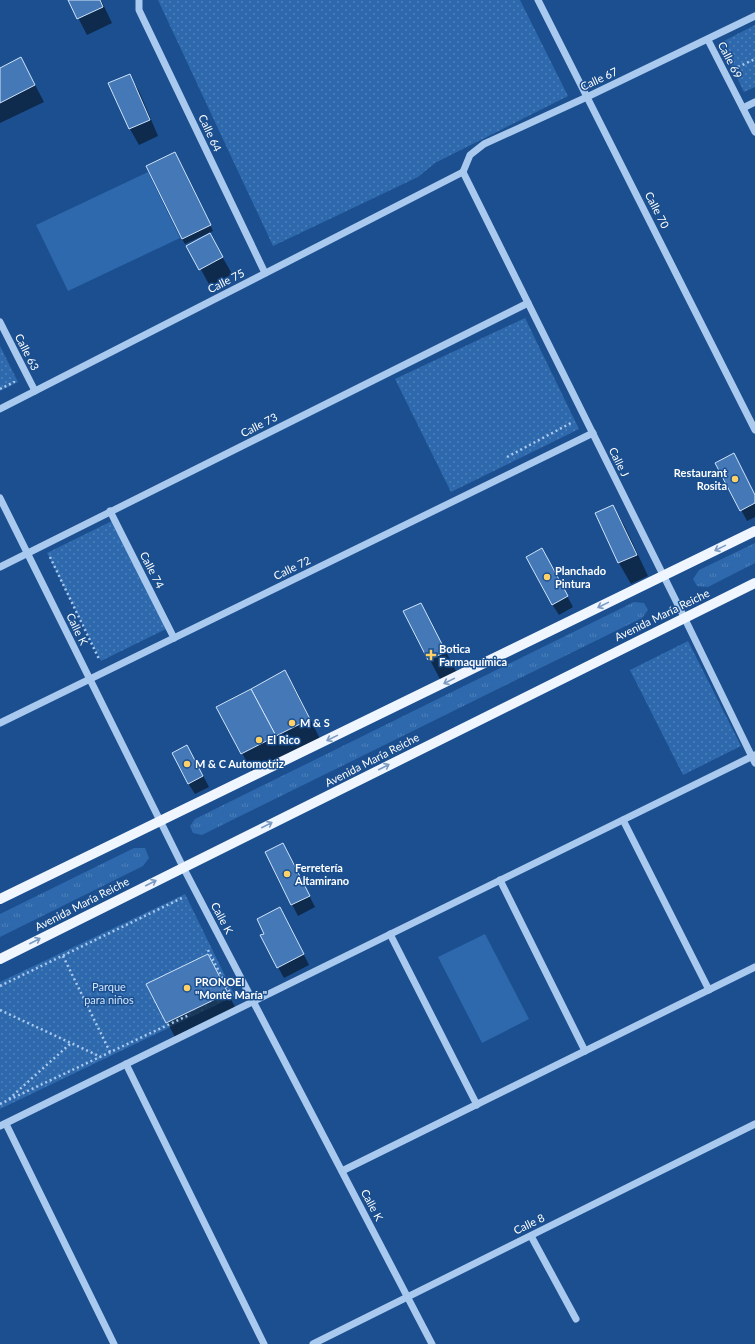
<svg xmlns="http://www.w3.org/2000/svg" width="755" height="1344" font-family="Lato,sans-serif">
<defs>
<pattern id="grass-tufts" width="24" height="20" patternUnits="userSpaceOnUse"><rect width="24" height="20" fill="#2e69ad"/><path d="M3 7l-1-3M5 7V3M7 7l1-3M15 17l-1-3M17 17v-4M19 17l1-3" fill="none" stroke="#4d80b9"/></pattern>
<pattern id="park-dots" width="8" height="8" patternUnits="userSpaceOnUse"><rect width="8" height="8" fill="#2e69ad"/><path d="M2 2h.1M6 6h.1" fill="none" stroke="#4d80b9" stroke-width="1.8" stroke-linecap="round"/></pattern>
</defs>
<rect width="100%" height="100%" fill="#1b4f8f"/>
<!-- grass -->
<g fill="url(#grass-tufts)">
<polygon points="755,543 755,563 708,587 697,586 693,579 699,570"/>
<polygon points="634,602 644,603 648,610 642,618 202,835 193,833 190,826 195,819"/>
<polygon points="134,848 145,848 149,858 143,866 0,937 0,914"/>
</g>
<!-- park -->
<g fill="url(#park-dots)">
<polygon points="158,0 520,0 568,96 435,163 418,177 273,246"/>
<polygon points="755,25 755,87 744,92 720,43"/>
<polygon points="525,318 579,429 451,492 395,379"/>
<polygon points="0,346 18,382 0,391"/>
<polygon points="116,519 170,627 101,661 47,553"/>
<polygon points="688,641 741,746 683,775 630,670"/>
<polygon points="185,894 235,996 0,1109 0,982"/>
</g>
<!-- garden -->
<g fill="#2e69ad">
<polygon points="148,172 180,238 68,291 36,225"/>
<polygon points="485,934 529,1019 482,1043 438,957"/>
</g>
<!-- shadow -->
<g fill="#0007">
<polygon points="69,0 101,0 112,23 87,35"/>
<polygon points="21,58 44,102 0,123 0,69"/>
<polygon points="129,75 139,91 158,136 139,145 130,129"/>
<polygon points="178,158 213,231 185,244 182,239"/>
<polygon points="188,246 219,251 232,274 210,286"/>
<polygon points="717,463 755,495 755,517 747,521"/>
<polygon points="613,506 625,527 648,576 631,584 619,563 596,514"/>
<polygon points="548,561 573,607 559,615 552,604"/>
<polygon points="420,604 432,625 457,673 441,681 405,612"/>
<polygon points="285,671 297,692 321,741 254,775 217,707"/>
<polygon points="193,757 209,787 195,794 188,783"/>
<polygon points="266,853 289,856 315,907 298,916"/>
<polygon points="286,919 309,965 284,978 278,967"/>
<polygon points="208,955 236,1009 176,1039 148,985"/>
</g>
<!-- building -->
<g fill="#4478b7" stroke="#cfe3fa">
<polygon points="68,0 100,0 103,7 77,19"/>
<polygon points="21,57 35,85 0,103 0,68"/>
<polygon points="130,74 150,120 129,129 108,83"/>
<polygon points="175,152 211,225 182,239 146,166"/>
<polygon points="210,233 223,257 199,270 186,246"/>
<polygon points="734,453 755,495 755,503 740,511 715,463"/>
<polygon points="613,505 637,555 618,563 595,513"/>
<polygon points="542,548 568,596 552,605 526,557"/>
<polygon points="421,603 446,652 428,660 403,611"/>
<polygon points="285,670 310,719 276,736 251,689"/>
<polygon points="251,689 276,736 241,754 216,707"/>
<polygon points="187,745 203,776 188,784 172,753"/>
<polygon points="283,843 310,896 291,905 265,852"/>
<polygon points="280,907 304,954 277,968 260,935 264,934 257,919"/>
<polygon points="208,954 228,993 166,1023 146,984"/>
</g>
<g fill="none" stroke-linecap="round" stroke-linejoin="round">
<!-- path -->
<g stroke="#a9c9ee" stroke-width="2.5" stroke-dasharray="2 3" stroke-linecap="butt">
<polyline points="738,67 755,59"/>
<polyline points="0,389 14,382 14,381"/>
<polyline points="507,457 571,423"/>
<polyline points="50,557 99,659"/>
<polyline points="208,950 231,995 228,996"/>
<polyline points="63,956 110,1052"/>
<polyline points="0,986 182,898 183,899"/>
<polyline points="0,1010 101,1057"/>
<polyline points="9,1099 71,1043"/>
<polyline points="0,1104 189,1015"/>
</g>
<!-- minor -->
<g stroke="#a9c9ee" stroke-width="7">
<polyline points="139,0 139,10 265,273"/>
<polyline points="538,0 755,430"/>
<polyline points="708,40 755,132"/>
<polyline points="743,108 755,102"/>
<polyline points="463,172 684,617 755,763"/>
<polyline points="463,172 470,155 484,144 587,97 755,16"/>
<polyline points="0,322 35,391"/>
<polyline points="0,409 463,172"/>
<polyline points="0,498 183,867 432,1344"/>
<polyline points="110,511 174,638"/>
<polyline points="0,567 528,303"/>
<polyline points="0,723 593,433"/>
<polyline points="623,820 709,990"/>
<polyline points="500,880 585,1051"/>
<polyline points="390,934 477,1105"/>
<polyline points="126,1064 264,1344"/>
<polyline points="6,1124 114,1344"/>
<polyline points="0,1126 755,755"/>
<polyline points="342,1171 755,967"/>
<polyline points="531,1236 576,1319"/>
<polyline points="313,1344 755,1124"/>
</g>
<!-- major -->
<g stroke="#f0f6ff" stroke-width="10">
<polyline points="0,899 755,531"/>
<polyline points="0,959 755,583"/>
</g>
</g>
<!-- one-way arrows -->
<defs><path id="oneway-shaft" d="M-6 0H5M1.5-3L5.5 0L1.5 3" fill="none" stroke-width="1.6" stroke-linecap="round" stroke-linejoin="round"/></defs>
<g stroke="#7b9ac1">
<use href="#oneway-shaft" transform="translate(720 548) rotate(154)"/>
<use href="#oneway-shaft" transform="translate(603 605) rotate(154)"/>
<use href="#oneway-shaft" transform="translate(449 681) rotate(154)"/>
<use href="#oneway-shaft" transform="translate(332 738) rotate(154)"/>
<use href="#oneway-shaft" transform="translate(384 767) rotate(-27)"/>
<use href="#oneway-shaft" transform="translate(267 825) rotate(-27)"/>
<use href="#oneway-shaft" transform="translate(151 883) rotate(-27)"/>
<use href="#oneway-shaft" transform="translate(35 941) rotate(-27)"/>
</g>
<!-- markers -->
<g fill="#ffd166" stroke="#1b4f8f" stroke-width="1.5">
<circle cx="735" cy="479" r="4"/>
<circle cx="547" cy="577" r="4"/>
<path d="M429 649h4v4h4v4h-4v4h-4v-4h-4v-4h4z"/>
<circle cx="292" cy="723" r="4"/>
<circle cx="259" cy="740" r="4"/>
<circle cx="187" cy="764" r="4"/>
<circle cx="287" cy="874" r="4"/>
<circle cx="187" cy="988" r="4"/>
</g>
<g text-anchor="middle" stroke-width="3" stroke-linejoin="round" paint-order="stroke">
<!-- street labels -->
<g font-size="11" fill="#fff" stroke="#1b4f8f">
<text transform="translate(730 60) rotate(63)" y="4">Calle 69</text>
<text transform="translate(599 79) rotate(-25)" y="4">Calle 67</text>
<text transform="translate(210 133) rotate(65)" y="4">Calle 64</text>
<text transform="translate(657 210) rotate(63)" y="4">Calle 70</text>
<text transform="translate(226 281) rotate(-27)" y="4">Calle 75</text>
<text transform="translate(27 352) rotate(63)" y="4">Calle 63</text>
<text transform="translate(259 425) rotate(-27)" y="4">Calle 73</text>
<text transform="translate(619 462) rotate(64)" y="4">Calle J</text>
<text transform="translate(292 568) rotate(-26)" y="4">Calle 72</text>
<text transform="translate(152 570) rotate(63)" y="4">Calle 74</text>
<text transform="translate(662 615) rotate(-26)" y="4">Avenida María Reiche</text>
<text transform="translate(77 629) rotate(64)" y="4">Calle K</text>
<text transform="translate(372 760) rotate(-27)" y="4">Avenida María Reiche</text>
<text transform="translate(82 904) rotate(-27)" y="4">Avenida María Reiche</text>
<text transform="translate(222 918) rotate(62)" y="4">Calle K</text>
<text transform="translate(372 1205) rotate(62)" y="4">Calle K</text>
<text transform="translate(529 1224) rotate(-26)" y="4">Calle 8</text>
</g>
<!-- poi labels -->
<g font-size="11" font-weight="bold" fill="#fff" stroke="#1b4f8f" text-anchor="start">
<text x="727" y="477" text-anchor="end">Restaurant<tspan x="727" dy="13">Rosita</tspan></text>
<text x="555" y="575">Planchado<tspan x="555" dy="13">Pintura</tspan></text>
<text x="439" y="653">Botica<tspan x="439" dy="13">Farmaquímica</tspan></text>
<text x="300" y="727">M &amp; S</text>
<text x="267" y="744">El Rico</text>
<text x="195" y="768">M &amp; C Automotriz</text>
<text x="295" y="872">Ferretería<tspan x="295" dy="13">Altamirano</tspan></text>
<text x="195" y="986">PRONOEI<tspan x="195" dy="13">"Monte María"</tspan></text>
</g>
<!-- park labels -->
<g font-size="11" fill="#cfe3fa" stroke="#1b4f8f">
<text x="109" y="991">Parque<tspan x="109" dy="13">para niños</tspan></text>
</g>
</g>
</svg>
